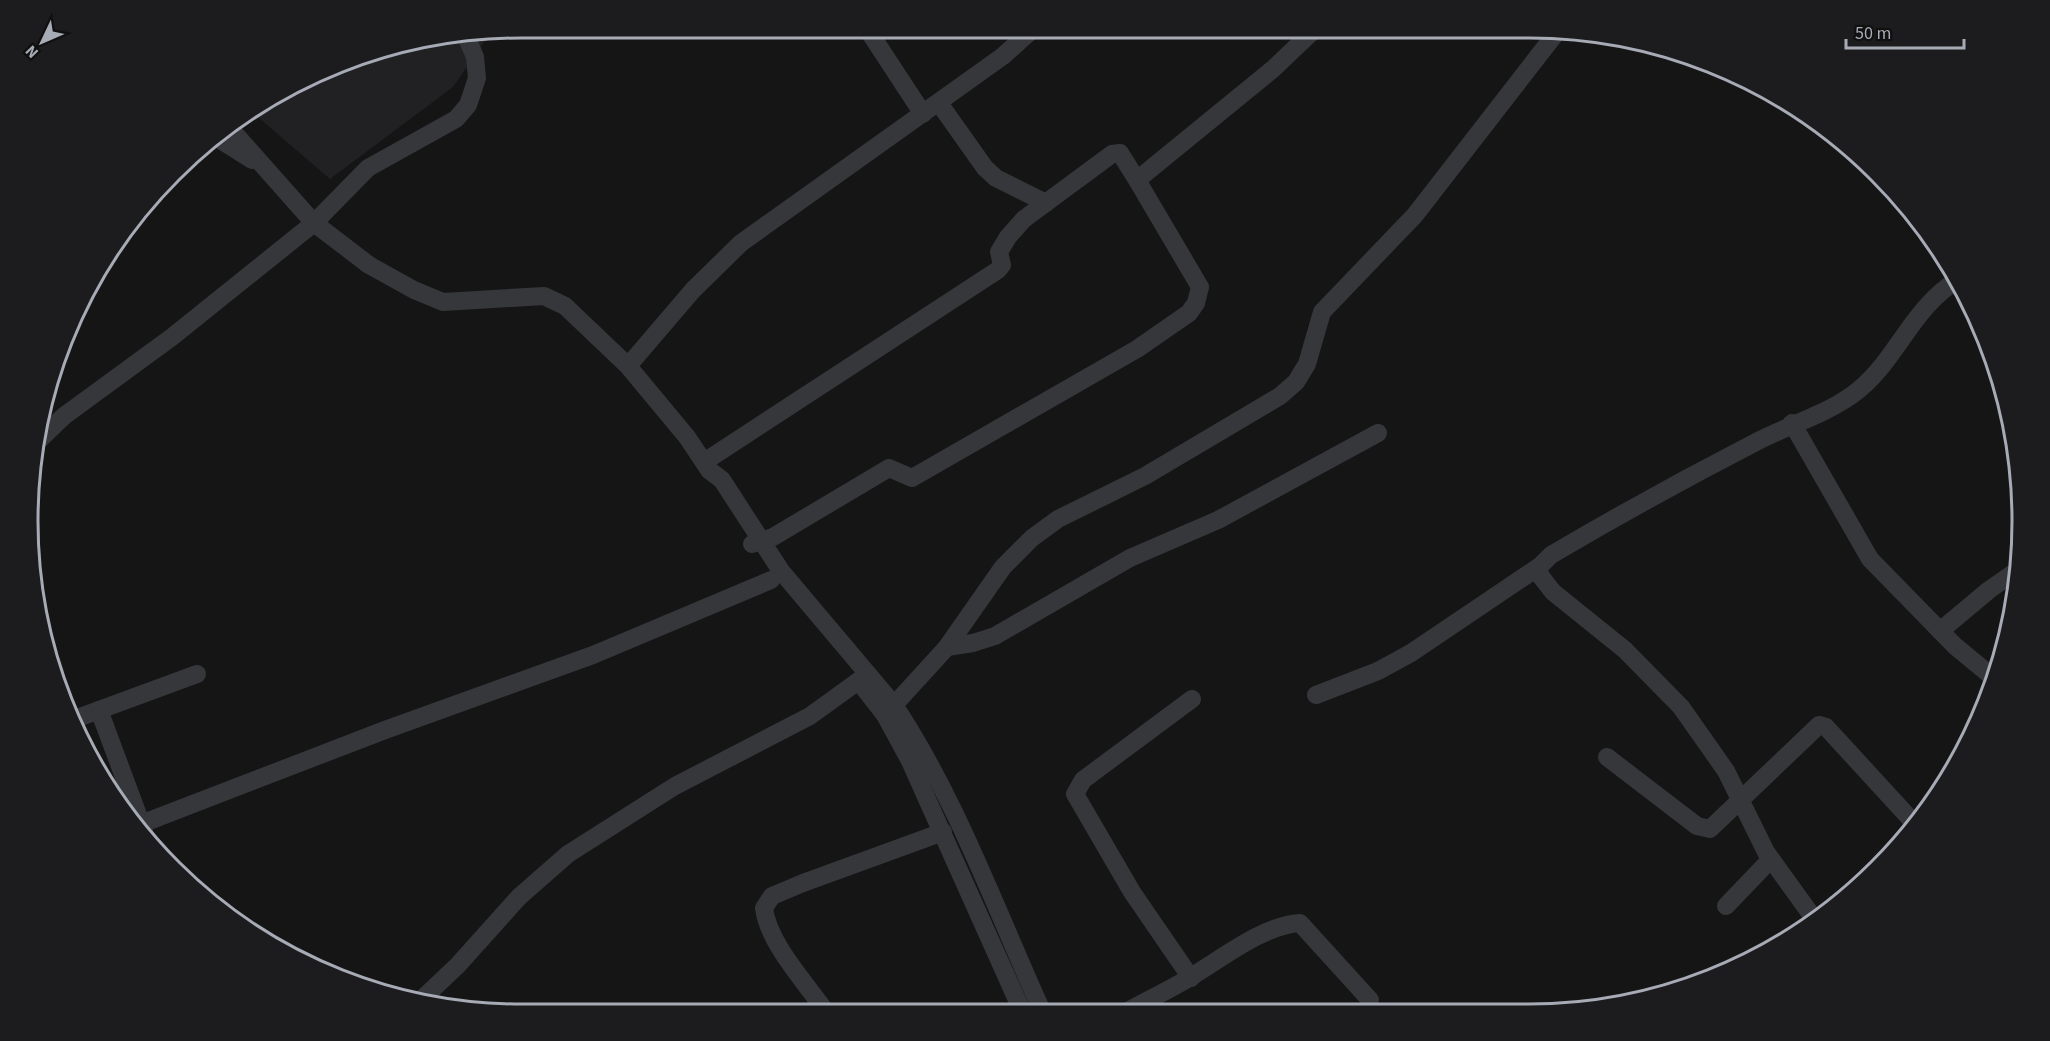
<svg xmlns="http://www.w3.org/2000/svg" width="2050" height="1041" font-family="'Source Sans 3',sans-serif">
<rect width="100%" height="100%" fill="#151516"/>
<!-- built -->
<polygon fill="#212123" points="491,32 453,87 330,179 252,112 362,53"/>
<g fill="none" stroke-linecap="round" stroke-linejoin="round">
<!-- minor -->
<g stroke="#36373b" stroke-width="18">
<polyline points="866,27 923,114"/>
<polyline points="939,103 985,168 996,178 1046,203"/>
<path d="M227 125 314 223 369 265 414 290 443 302 544 296 565 306 628 366 687 437 709 470 722 480 781 571 894 705C956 798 996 910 1042 1011"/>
<polyline points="214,136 252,160"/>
<polyline points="628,366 693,290 741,243 1003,56 1034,28"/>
<polyline points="1792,423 1870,559 1955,646 1995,679"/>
<polyline points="36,443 64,416 172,337 314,223 368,168 456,119 468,105 477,78 475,57 466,36"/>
<polyline points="704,462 998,270 1002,265 999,252 1008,237 1024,219 1112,154 1120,153 1137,180"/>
<polyline points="752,544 773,537 889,468 912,478 1137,349 1189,313 1196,303 1200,287 1137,180 1273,69 1316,28"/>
<polyline points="1940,631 1989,590 2019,569"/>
<polyline points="947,647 973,643 995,636 1130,558 1218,520 1378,433"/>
<polyline points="860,683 885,715 910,761 1022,1011"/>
<polyline points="1316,695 1378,671 1411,653 1540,566"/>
<polyline points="99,710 144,831"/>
<polyline points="885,715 947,647 1003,567 1032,538 1058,519 1145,476 1280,396 1296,382 1307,364 1322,312 1415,215 1560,28"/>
<polyline points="72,720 197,674"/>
<polyline points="1607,757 1697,826 1710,829 1819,725 1826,727 1915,824"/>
<polyline points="141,824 385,730 593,655 771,580"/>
<polyline points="1726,906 1771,859"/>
<path d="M1815 920 1766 852 1726 771 1681 707 1625 650 1553 592 1539 574 1540 566 1551 555C1619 515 1688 477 1758 441 1789 425 1824 415 1852 395 1896 364 1910 308 1959 279"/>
<polyline points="1191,978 1132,892 1075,794 1083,780 1192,699"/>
<polyline points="419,1002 458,965 519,897 568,854 675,786 810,716 868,674"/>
<path d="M1128 1011C1148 1000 1169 990 1189 978 1220 960 1263 925 1300 923L1370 1000"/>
<path d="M826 1012C806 983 768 943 764 908L772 896 803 883 943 832"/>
</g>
</g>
<!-- crop -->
<path d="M0 0H2050V1041H0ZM521 38H1529A483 483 0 0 1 2012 521V521A483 483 0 0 1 1529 1004H521A483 483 0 0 1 38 521V521A483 483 0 0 1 521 38Z" fill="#1c1c1e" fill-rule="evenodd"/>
<path fill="none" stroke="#a7abb6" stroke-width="3" d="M521 38H1529A483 483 0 0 1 2012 521V521A483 483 0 0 1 1529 1004H521A483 483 0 0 1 38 521V521A483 483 0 0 1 521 38Z"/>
<!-- north arrow -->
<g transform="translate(42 42) rotate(226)" stroke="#101011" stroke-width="4.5" paint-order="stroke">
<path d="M0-4.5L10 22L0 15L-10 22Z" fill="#a7abb6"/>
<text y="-9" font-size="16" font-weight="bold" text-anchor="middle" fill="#a7abb6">N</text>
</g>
<!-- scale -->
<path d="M1846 39v9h118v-9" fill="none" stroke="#a7abb6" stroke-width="3"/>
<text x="1855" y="39" font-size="18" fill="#a7abb6" stroke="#101011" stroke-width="4.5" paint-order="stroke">50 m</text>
</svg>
